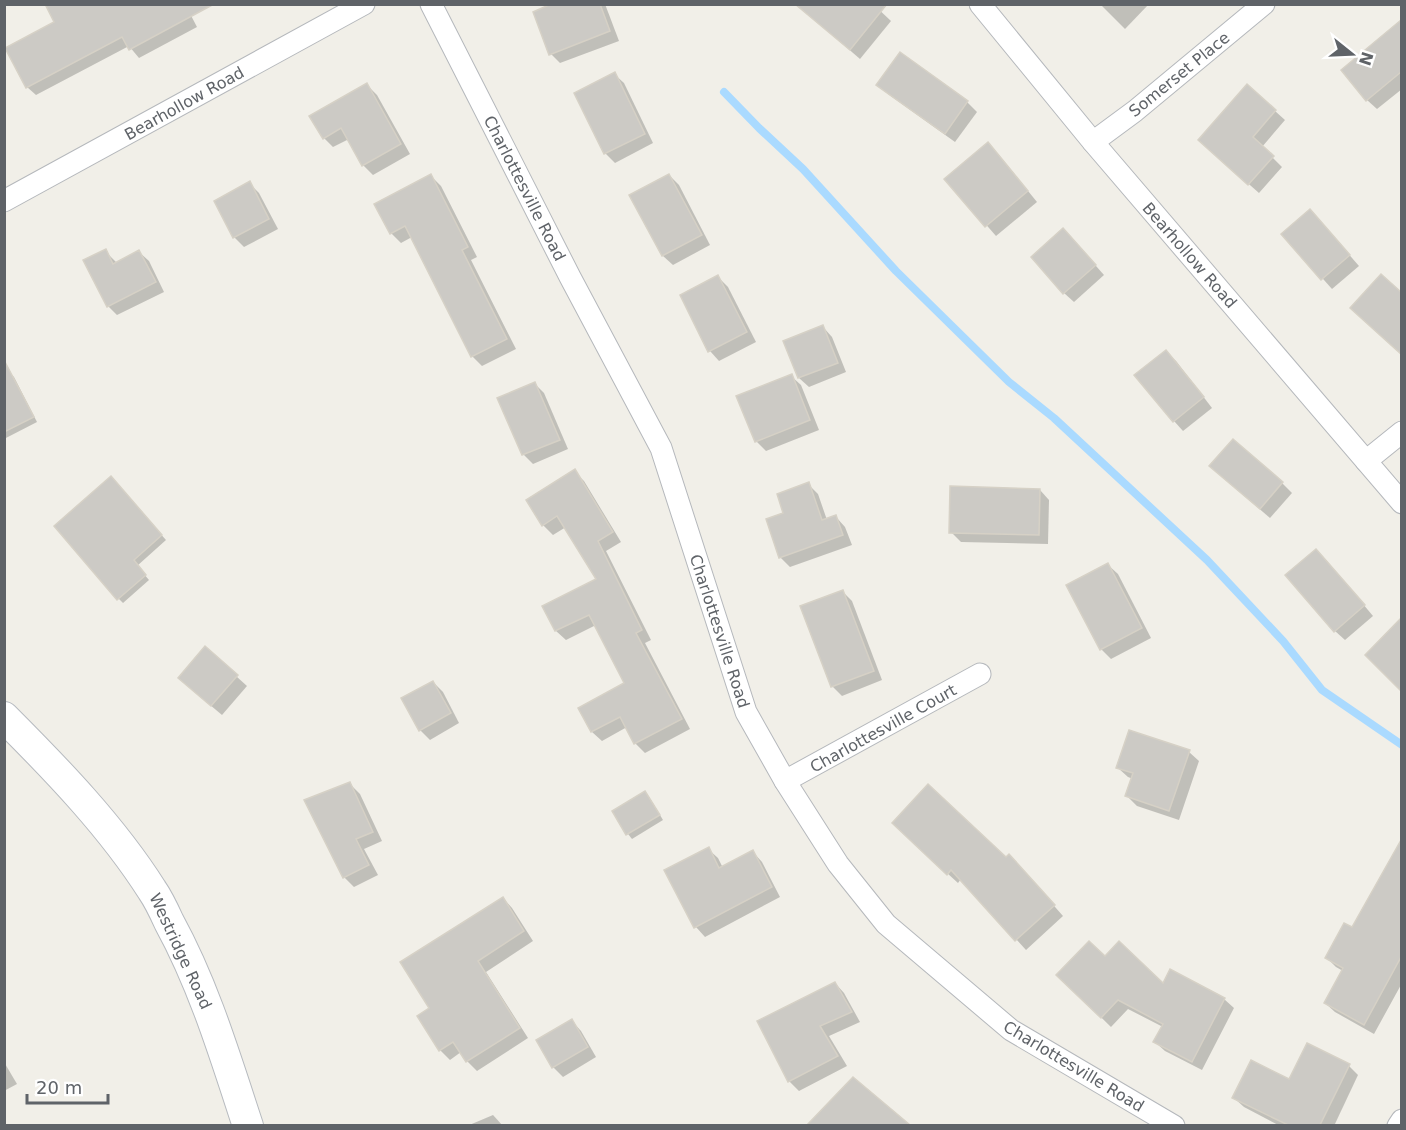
<svg xmlns="http://www.w3.org/2000/svg" width="1406" height="1130" font-family="'DejaVu Sans',sans-serif">
<rect width="100%" height="100%" fill="#f1efe8"/>
<!-- shadow -->
<g fill="#0003">
<polygon points="185,4 197,27 139,58 129,46 36,95 27,87 56,23"/>
<polygon points="555,4 605,4 619,41 560,63 551,54"/>
<polygon points="873,4 891,21 860,59 808,14"/>
<polygon points="1100,4 1149,4 1125,29"/>
<polygon points="1400,23 1402,24 1402,89 1377,109 1367,100"/>
<polygon points="900,54 967,102 977,112 955,142 888,94 878,85"/>
<polygon points="614,74 624,83 653,143 615,163 605,153"/>
<polygon points="367,85 377,95 410,154 373,175 363,165 349,139 333,147 324,138"/>
<polygon points="1247,86 1285,120 1262,147 1282,167 1259,193 1209,149"/>
<polygon points="998,154 1037,202 996,236 946,179"/>
<polygon points="669,175 679,185 710,245 673,265 663,256 632,195"/>
<polygon points="431,176 441,186 477,257 471,260 516,349 482,366 472,356 412,237 401,243 391,233"/>
<polygon points="249,183 259,193 278,229 244,247 234,237"/>
<polygon points="1319,220 1359,266 1332,289 1283,234"/>
<polygon points="1073,240 1104,275 1074,302 1064,293"/>
<polygon points="105,251 117,263 139,252 149,261 164,292 117,315 108,306"/>
<polygon points="1381,276 1402,294 1402,353 1362,318"/>
<polygon points="718,277 728,287 756,342 719,361 710,351"/>
<polygon points="823,327 832,337 846,372 809,387 799,378 785,342"/>
<polygon points="1166,352 1176,361 1212,408 1183,431 1174,421"/>
<polygon points="10,373 14,377 37,422 4,439 4,376"/>
<polygon points="791,376 801,385 819,430 766,451 756,441"/>
<polygon points="535,384 544,393 568,449 533,464 524,455 499,399"/>
<polygon points="574,471 584,481 621,542 606,551 651,640 645,643 690,729 645,753 635,743 627,727 602,741 592,732 580,709 626,684 596,625 566,640 556,631 544,607 598,580 566,527 553,535 543,525 528,500"/>
<polygon points="1221,476 1282,483 1292,493 1270,518"/>
<polygon points="115,483 166,540 137,566 149,580 123,603 119,599"/>
<polygon points="808,484 818,494 827,520 836,517 845,527 852,545 790,567 780,557 785,514"/>
<polygon points="1040,490 1049,500 1048,544 961,542 951,532"/>
<polygon points="1326,560 1373,616 1345,640 1335,631"/>
<polygon points="1108,565 1118,574 1151,638 1111,659 1101,649 1068,586"/>
<polygon points="843,592 852,601 882,680 842,696 832,686"/>
<polygon points="1396,626 1402,632 1402,689 1367,655"/>
<polygon points="205,648 247,686 222,715 190,688"/>
<polygon points="433,682 443,692 459,723 430,740 420,730"/>
<polygon points="1189,752 1199,761 1179,820 1137,806 1127,796 1133,779 1128,777 1118,768"/>
<polygon points="350,784 360,794 382,841 364,849 378,875 354,887 344,877 306,800"/>
<polygon points="645,792 649,797 663,820 632,839 628,834 614,811"/>
<polygon points="903,833 1006,859 1018,865 1063,916 1026,950 961,879 958,883"/>
<polygon points="1401,844 1402,983 1374,1034 1335,1012 1325,1003 1343,971 1336,967 1327,958 1353,929"/>
<polygon points="708,849 718,858 723,868 753,852 762,862 780,897 705,937 696,927"/>
<polygon points="503,898 512,908 533,941 486,972 528,1038 477,1071 467,1061 461,1052 450,1060 440,1050 431,1008"/>
<polygon points="1105,958 1163,985 1224,999 1234,1008 1202,1070 1165,1051 1155,1042 1163,1027 1128,1009 1111,1027 1058,975"/>
<polygon points="835,983 844,993 860,1022 829,1036 847,1066 799,1091 789,1081"/>
<polygon points="572,1021 581,1031 596,1057 563,1077 553,1067"/>
<polygon points="4,1062 17,1084 4,1091"/>
<polygon points="1349,1066 1358,1075 1334,1126 1280,1126 1244,1107 1234,1098"/>
<polygon points="853,1079 908,1126 821,1126 815,1119"/>
<polygon points="493,1115 503,1126 467,1126"/>
</g>
<g fill="none" stroke-linecap="round" stroke-linejoin="round">
<!-- stream -->
<polyline stroke="#aadaff" stroke-width="8" points="724,92 759,128 803,169 896,271 1009,382 1054,418 1207,560 1283,641 1322,690 1402,745"/>
</g>
<!-- building -->
<g fill="#cccac5" stroke="#d6d1c6" stroke-width="1.5">
<polygon points="45,4 214,4 129,50 122,37 26,88 5,48 54,22"/>
<polygon points="551,4 600,4 610,31 549,55 533,12"/>
<polygon points="795,4 887,4 850,50"/>
<polygon points="1401,20 1401,72 1366,101 1341,70"/>
<polygon points="900,52 968,101 945,134 876,85"/>
<polygon points="615,72 645,134 604,154 574,93"/>
<polygon points="367,83 401,144 362,166 341,128 323,139 309,116"/>
<polygon points="1247,84 1276,110 1253,137 1274,156 1248,185 1198,140"/>
<polygon points="988,142 1028,191 985,227 944,179"/>
<polygon points="431,174 468,247 462,250 507,339 471,357 405,226 390,234 374,204"/>
<polygon points="669,174 702,235 662,256 629,195"/>
<polygon points="250,181 269,219 233,238 214,201"/>
<polygon points="1310,209 1350,255 1321,280 1281,234"/>
<polygon points="1063,228 1096,265 1063,294 1031,257"/>
<polygon points="106,249 113,264 139,250 156,282 107,307 83,260"/>
<polygon points="1381,274 1401,292 1401,354 1350,308"/>
<polygon points="718,275 747,332 708,352 680,295"/>
<polygon points="823,325 838,363 798,378 783,341"/>
<polygon points="1166,350 1204,397 1173,422 1134,375"/>
<polygon points="4,360 34,417 4,432"/>
<polygon points="792,374 810,420 755,442 736,396"/>
<polygon points="535,382 560,440 522,455 497,398"/>
<polygon points="1233,439 1283,482 1260,509 1209,466"/>
<polygon points="575,469 613,532 598,541 642,630 636,633 682,719 634,744 620,717 591,732 578,708 624,683 589,615 555,631 542,606 596,579 557,516 542,526 526,500"/>
<polygon points="111,476 162,535 134,560 146,575 117,600 54,526"/>
<polygon points="809,482 822,520 836,515 843,535 779,558 766,519 783,513 777,494"/>
<polygon points="950,486 1040,489 1039,535 949,533"/>
<polygon points="1316,549 1365,605 1334,632 1285,575"/>
<polygon points="1108,563 1142,628 1100,650 1066,585"/>
<polygon points="843,590 874,671 831,687 800,606"/>
<polygon points="1401,618 1401,691 1365,655"/>
<polygon points="205,646 238,675 211,706 178,678"/>
<polygon points="433,681 451,713 419,731 401,698"/>
<polygon points="1129,730 1190,750 1169,811 1125,796 1133,773 1116,768"/>
<polygon points="350,782 373,832 356,839 369,865 343,878 304,800"/>
<polygon points="928,784 1006,857 1009,854 1055,905 1015,941 951,870 947,875 892,823"/>
<polygon points="645,791 660,815 626,835 612,811"/>
<polygon points="1401,840 1401,957 1364,1025 1324,1003 1343,968 1325,958 1344,923 1352,927"/>
<polygon points="709,847 719,868 753,850 772,887 694,928 664,870"/>
<polygon points="503,897 524,931 478,961 520,1028 466,1062 453,1042 439,1051 417,1016 429,1008 400,962"/>
<polygon points="1089,941 1105,956 1119,941 1163,983 1170,969 1225,998 1192,1062 1153,1042 1163,1024 1118,1000 1101,1018 1056,975"/>
<polygon points="835,982 852,1012 820,1026 838,1056 788,1082 757,1021"/>
<polygon points="572,1019 588,1047 552,1068 536,1040"/>
<polygon points="1307,1043 1350,1064 1320,1125 1288,1125 1232,1098 1251,1060 1289,1079"/>
<polygon points="853,1077 910,1125 807,1125"/>
</g>
<g fill="none" stroke-linecap="round" stroke-linejoin="round">
<!-- minor casing -->
<g stroke="#b5b8bc" stroke-width="23">
<g id="minor">
<polyline points="431,4 570,277 661,448 746,712 785,781 838,864 886,924 1011,1030 1174,1126"/>
<polyline points="980,4 1093,142 1402,503"/>
<polyline points="1093,142 1135,111 1264,4"/>
<polyline points="4,201 364,4"/>
<polyline points="1366,461 1402,432"/>
<polyline points="785,781 980,674"/>
<polyline points="1398,1126 1402,1120"/>
</g>
</g>
<!-- secondary casing -->
<g stroke="#b6babf" stroke-width="32">
<path id="secondary" d="M4 717C57 770 112 827 152 890 159 900 164 911 169 922 204 986 225 1056 248 1126"/>
</g>
<!-- minor -->
<use href="#minor" stroke="#fff" stroke-width="21"/>
<!-- secondary -->
<use href="#secondary" stroke="#fff" stroke-width="30"/>
</g>
<g text-anchor="middle" stroke-width="4.5" stroke-linejoin="round" paint-order="stroke">
<!-- street labels -->
<g font-size="16" fill="#5f6368" stroke="#fff">
<text transform="translate(1179 74) rotate(-39)" y="6">Somerset Place</text>
<text transform="translate(184 103) rotate(-29)" y="6">Bearhollow Road</text>
<text transform="translate(525 188) rotate(63)" y="6">Charlottesville Road</text>
<text transform="translate(1190 255) rotate(49)" y="6">Bearhollow Road</text>
<text transform="translate(720 631) rotate(72)" y="6">Charlottesville Road</text>
<text transform="translate(883 728) rotate(-29)" y="6">Charlottesville Court</text>
<text transform="translate(181 951) rotate(65)" y="6">Westridge Road</text>
<text transform="translate(1074 1066) rotate(31)" y="6">Charlottesville Road</text>
</g>
</g>
<!-- border -->
<rect width="1406" height="1130" fill="none" stroke="#5f6368" stroke-width="12"/>
<!-- north arrow -->
<g transform="translate(1352 54) rotate(108)" stroke="#ffffff" stroke-width="4.5" paint-order="stroke">
<path d="M0-4.5L10 22L0 15L-10 22Z" fill="#5f6368"/>
<text y="-9" font-size="16" font-weight="bold" text-anchor="middle" fill="#5f6368">N</text>
</g>
<!-- scale -->
<path d="M27 1094v9h81v-9" fill="none" stroke="#5f6368" stroke-width="3"/>
<text x="36" y="1094" font-size="18" fill="#5f6368" stroke="#ffffff" stroke-width="4.5" paint-order="stroke">20 m</text>
</svg>
